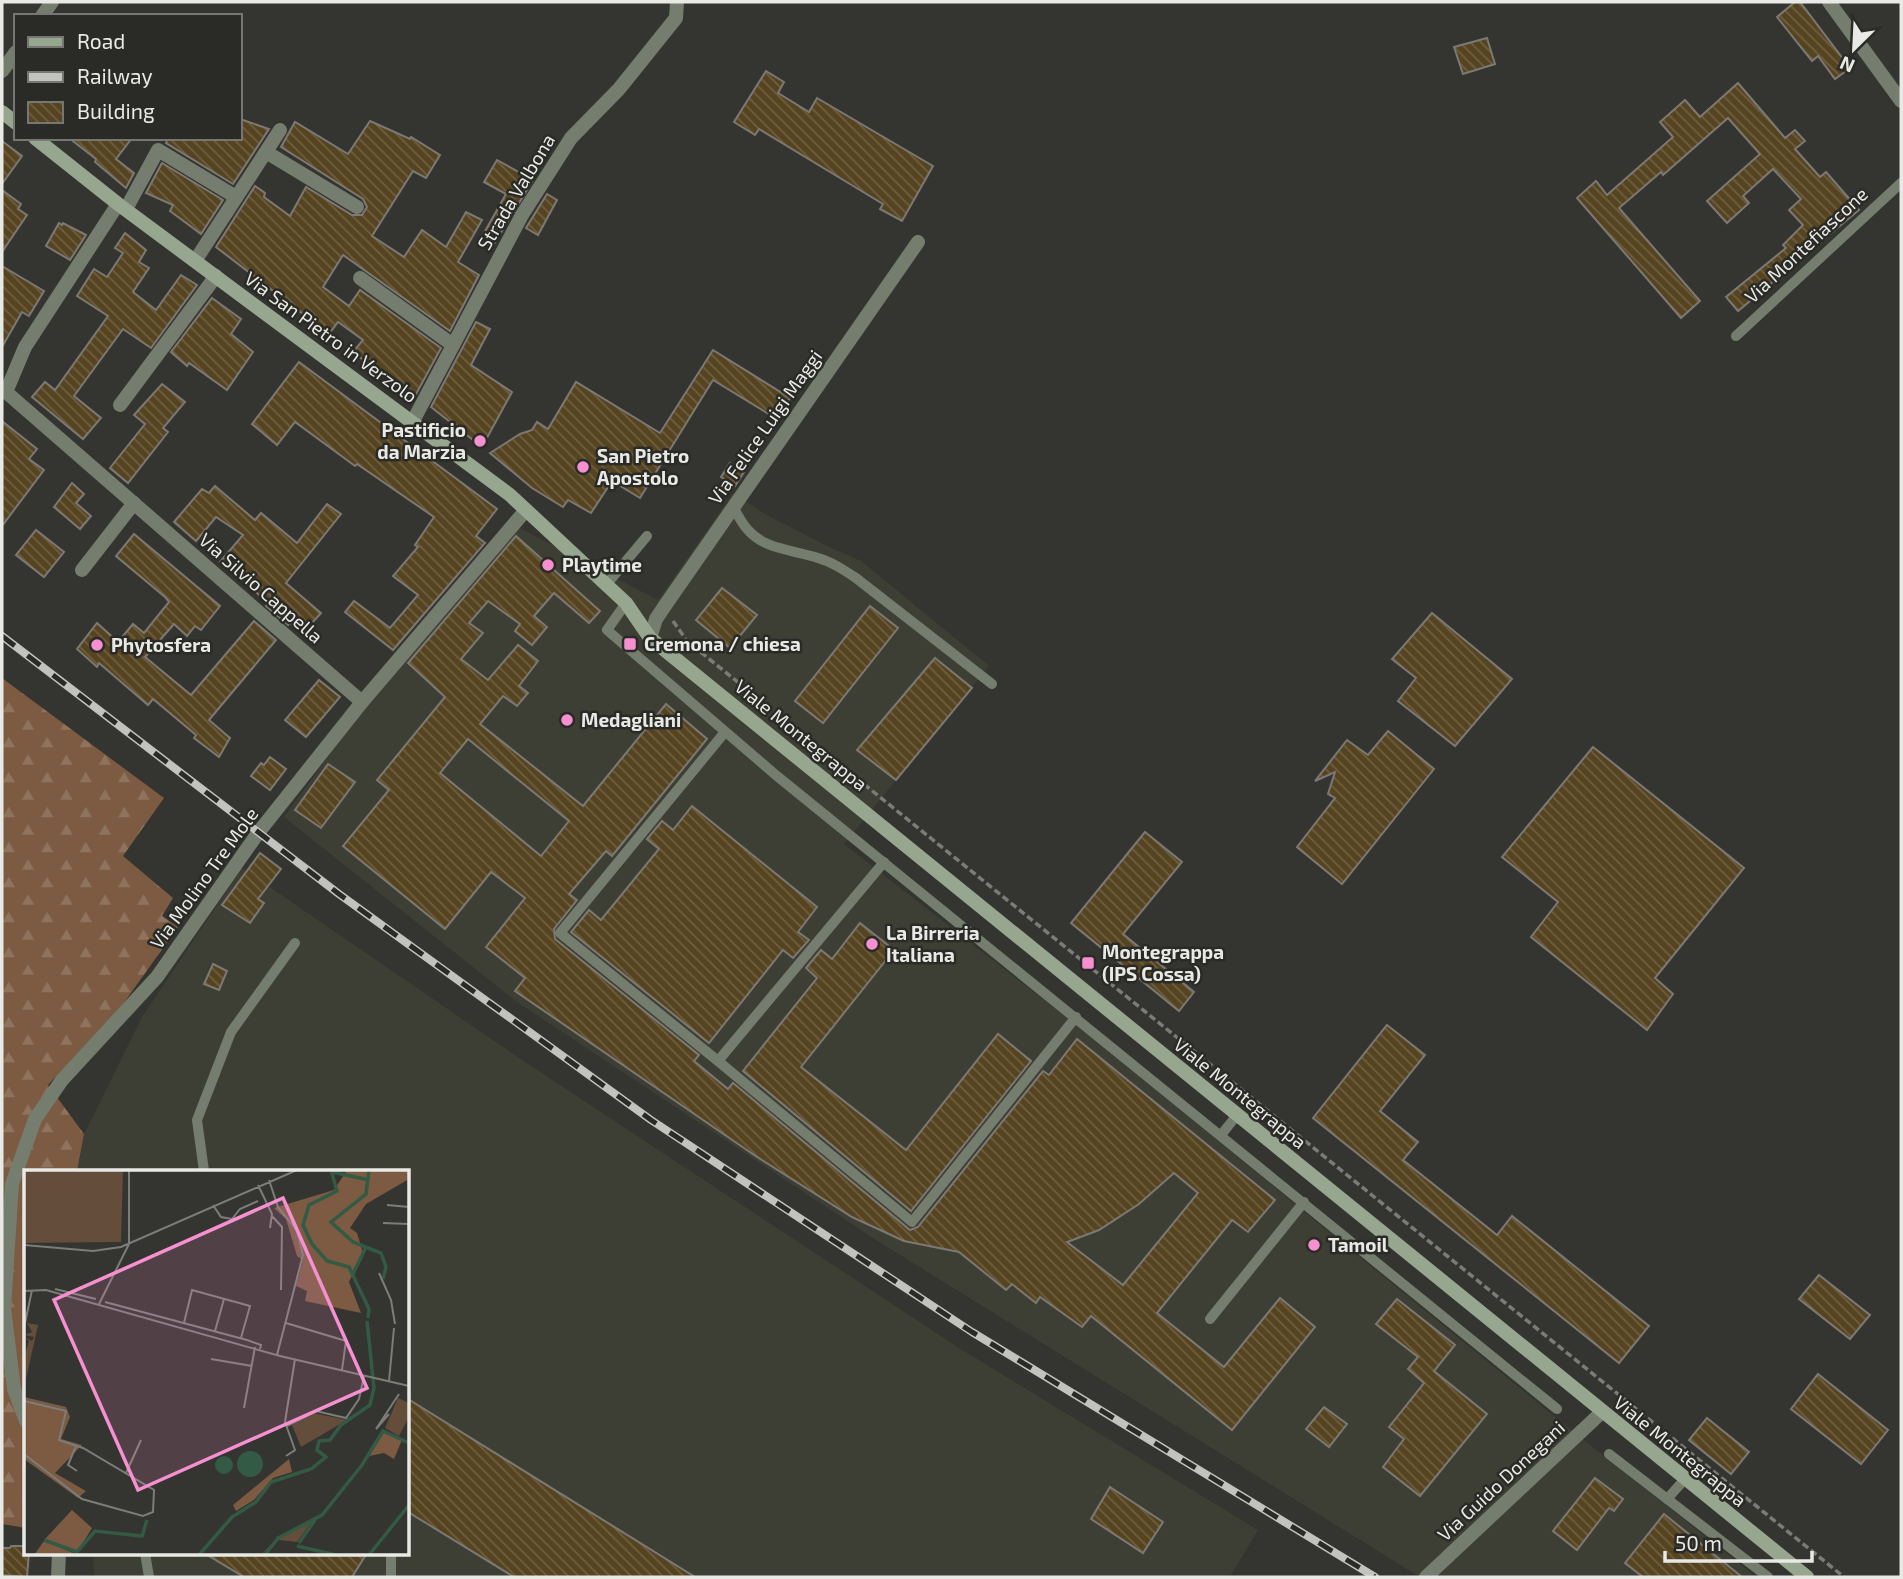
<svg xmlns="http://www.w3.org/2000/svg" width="1903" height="1579" font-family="'Exo 2',sans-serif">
<defs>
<pattern id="forest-firs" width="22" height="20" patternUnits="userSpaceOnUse" patternTransform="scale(1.75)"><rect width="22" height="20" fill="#7c5b42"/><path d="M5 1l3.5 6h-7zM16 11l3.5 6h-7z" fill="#8f735d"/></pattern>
<pattern id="building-back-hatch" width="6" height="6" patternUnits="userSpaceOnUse" patternTransform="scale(1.75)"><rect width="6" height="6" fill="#564421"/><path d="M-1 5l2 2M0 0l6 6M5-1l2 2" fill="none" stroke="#6e5f41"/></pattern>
</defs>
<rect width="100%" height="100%" fill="#343430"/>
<!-- built -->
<g fill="#3e3f34">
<polygon points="733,493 765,514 829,547 861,561 989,666 844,844 1076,1025 1565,1425 1756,1577 1420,1577 876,1240 517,1002 284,817 376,691 516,526 658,600"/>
<polygon points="242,868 522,1060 959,1348 1258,1530 1230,1577 94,1577 93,1553 408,1553 408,1171 77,1171 84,1134 142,1017"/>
</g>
<!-- forest -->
<polygon fill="url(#forest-firs)" points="2,678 164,798 123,856 173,898 162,916 178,927 123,1004 48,1085 84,1134 77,1171 26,1171 26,1528 2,1524"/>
<!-- building -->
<g fill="url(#building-back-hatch)" stroke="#7c7974" stroke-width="2" fill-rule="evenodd">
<polygon points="1795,2 1800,2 1850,68 1835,79 1818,56 1812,61 1777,17"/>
<polygon points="1487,38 1495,64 1463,74 1454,47"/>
<polygon points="766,71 784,82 778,93 809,112 817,98 933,166 902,221 880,209 883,204 759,129 755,135 734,122"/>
<polygon points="1738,83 1785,138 1795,130 1805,141 1795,149 1820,177 1826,172 1859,210 1738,311 1726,297 1786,248 1783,245 1803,225 1789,210 1801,199 1773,169 1743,196 1749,203 1727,223 1707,201 1760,154 1728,118 1663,175 1661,172 1619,208 1700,301 1681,318 1577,198 1596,181 1607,195 1673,137 1660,122 1685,100 1700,117"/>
<polygon points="240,119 269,129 233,184 166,143 168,138 240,138"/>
<polygon points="370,121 410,139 411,137 440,155 426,178 413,171 372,236 404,257 422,230 446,247 466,212 482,220 458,262 479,275 450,331 343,255 323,287 349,306 360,290 441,348 415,396 413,395 411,397 353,352 363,340 338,322 329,334 216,247 255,186 265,193 264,197 290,216 306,187 352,215 362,215 367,207 363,199 281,147 295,122 348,154"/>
<polygon points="69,138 132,138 116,159 134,173 126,188 95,162 96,159"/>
<polygon points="2,141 22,156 2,184"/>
<polygon points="497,160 533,180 491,249 479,242 506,194 484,182"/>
<polygon points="162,163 223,200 201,234 170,211 173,205 146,193"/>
<polygon points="2,190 21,204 18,209 27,215 2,252"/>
<polygon points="547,194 557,200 538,235 526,228"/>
<polygon points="59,223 62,225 63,223 86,235 70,260 46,246"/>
<polygon points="125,233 146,250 139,262 149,268 133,292 156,310 181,275 197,285 151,348 123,329 74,396 101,418 83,439 32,397 45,382 55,390 108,316 77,296 94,269 107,277 123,253 115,248"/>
<polygon points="2,266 44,291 29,316 22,312 2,347"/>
<polygon points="212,298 241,319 231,334 253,352 227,390 189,363 187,366 171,352"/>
<polygon points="476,322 490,329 471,365 512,392 482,447 431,407"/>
<polygon points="713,350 790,398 777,419 713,380 640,498 612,481 591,513 568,500 563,507 532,488 490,453 520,434 532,430 537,422 548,429 576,382 660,433"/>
<polygon points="299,362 497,509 476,536 485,543 393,650 345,612 354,601 390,628 418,595 393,576 418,547 415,545 434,517 357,464 355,466 295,422 277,445 252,424"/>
<polygon points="162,384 185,402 163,428 168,432 128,483 110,468 145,424 134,415"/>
<polygon points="2,421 37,449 29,459 44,470 2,526"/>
<polygon points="730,463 744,472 735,486 721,477"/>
<polygon points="72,483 84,494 76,503 91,516 80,529 54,507"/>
<polygon points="215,486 255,520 261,513 297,543 327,504 341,514 286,583 321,613 303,633 290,623 288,625 266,606 268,604 257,593 220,562 243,535 216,517 196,541 174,522 202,489 209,493"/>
<polygon points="36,530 64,552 44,577 16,555"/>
<polygon points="134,534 220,606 201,630 195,626 187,636 174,624 145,657 191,695 254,621 276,640 209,720 230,738 219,757 194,738 196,735 153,699 148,705 99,663 97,667 77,649 97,623 118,642 133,624 144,633 169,602 165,597 116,556"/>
<path d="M516 536 600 611 589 623 554 593 534 616 547 627 532 645 515 631 520 624 488 601 469 623 483 633 461 659 488 680 518 645 538 661 519 686 528 693 517 706 503 696 480 724 583 806 666 704 707 739 612 856 606 851 569 894 577 900 554 929 555 939 699 1055 694 1061 728 1089 733 1083 910 1230 918 1227 1043 1071 1049 1075 1077 1039 1275 1200 1248 1232 1232 1220 1157 1313 1224 1367 1280 1298 1315 1327 1232 1430 1091 1316 1082 1327 1040 1297 1036 1303 1012 1284 1006 1290 959 1252 904 1241 852 1217 757 1157 515 991 525 978 486 947 525 898 491 872 445 929 343 846 389 790 377 780 445 697 408 663ZM468 739 569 821 541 856 440 773ZM1174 1173 1198 1193 1123 1285 1067 1242 1099 1230 1139 1204Z"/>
<polygon points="722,588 757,615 730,648 696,620"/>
<polygon points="870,606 898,628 823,723 795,701"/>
<polygon points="1432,613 1512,679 1455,746 1398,701 1416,678 1392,659"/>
<polygon points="935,658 972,688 896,780 857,750"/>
<polygon points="319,680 340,697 306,737 285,720"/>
<polygon points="1388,731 1434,769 1342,884 1297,847 1335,798 1328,794 1335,772 1315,781 1347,740 1368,755"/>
<polygon points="1593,747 1744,868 1655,978 1673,994 1647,1030 1531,937 1558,902 1502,857"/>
<polygon points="270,757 286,769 270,790 251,776 261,763 264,765"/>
<polygon points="328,764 355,782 321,828 295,810"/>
<polygon points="692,806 817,907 798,932 809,940 793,958 783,950 709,1043 571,932 589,910 601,920 659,849 647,839 662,821 673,830"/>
<polygon points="1145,832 1182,862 1123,934 1194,992 1179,1011 1071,923"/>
<polygon points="260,853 281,869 258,899 264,903 250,923 222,905"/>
<polygon points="860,923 894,950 801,1067 906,1150 998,1034 1031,1061 911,1211 743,1071 817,978 806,968 821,950 832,959"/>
<polygon points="213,964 227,971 219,990 204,984"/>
<polygon points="1387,1025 1425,1055 1380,1111 1418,1142 1403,1160 1497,1235 1512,1216 1649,1326 1619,1363 1313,1118"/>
<polygon points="1819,1275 1870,1315 1850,1339 1799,1299"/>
<polygon points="1397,1299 1455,1345 1434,1371 1487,1414 1420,1496 1383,1467 1404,1439 1389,1427 1424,1383 1408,1369 1418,1357 1376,1324"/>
<polygon points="1818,1374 1888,1430 1861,1464 1791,1409"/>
<polygon points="408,1399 695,1577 514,1577 408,1512"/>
<polygon points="1324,1407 1347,1424 1329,1447 1306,1429"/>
<polygon points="1707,1418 1749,1452 1731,1474 1689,1440"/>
<polygon points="1595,1478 1623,1499 1614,1511 1609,1508 1577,1550 1553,1531"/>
<polygon points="1110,1487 1163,1522 1143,1553 1091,1519"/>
<polygon points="1664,1514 1742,1577 1643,1577 1625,1563"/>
<polygon points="11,1546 26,1546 26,1553 29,1553 27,1577 2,1575 2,1548 10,1548"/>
<polygon points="204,1553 367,1553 352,1577 244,1577"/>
</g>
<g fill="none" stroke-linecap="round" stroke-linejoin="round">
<!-- path -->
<polyline stroke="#7b7b77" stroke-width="3.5" stroke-dasharray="7 3.5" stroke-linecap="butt" points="673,621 687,641 1844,1577"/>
<!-- service -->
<g stroke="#747d6e" stroke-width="10">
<polyline points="1736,336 1901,183"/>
<path d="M733 507C738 515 742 524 748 530 765 550 795 550 818 558 832 562 844 570 856 578L992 684"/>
<polyline points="606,585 647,536"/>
<polyline points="626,603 607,630 777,776 1557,1409"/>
<polyline points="725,732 560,933 718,1061 912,1222 1076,1017"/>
<polyline points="718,1061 884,862"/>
<polyline points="1221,1135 1237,1115"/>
<polyline points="204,1171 197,1120 231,1032 295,943"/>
<polyline points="1210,1319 1304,1202"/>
<polyline points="1609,1454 1768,1577"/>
<polyline points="1667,1499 1685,1479"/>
<polyline points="145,1553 149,1577"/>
<polyline points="391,1553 391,1577"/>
</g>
<!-- minor -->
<g stroke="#747d6e" stroke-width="14">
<polyline points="1829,2 1901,101"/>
<polyline points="42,16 52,2"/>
<polyline points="2,71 16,52"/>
<polyline points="266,152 357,207"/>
<polyline points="118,204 25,347 6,392 362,702"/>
<polyline points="126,209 158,150 236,197"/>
<polyline points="195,261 280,130"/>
<polyline points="360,278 453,345"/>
<polyline points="120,405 216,276"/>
<polyline points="413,421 522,215 571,138 619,89 676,18 677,2"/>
<polyline points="82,570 134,503"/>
<polyline points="650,638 656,619 664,607 918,242"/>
<polyline points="26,1421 14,1389 4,1308 12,1184 35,1119 62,1080 157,977 258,833 362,702 526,510"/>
<polyline points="58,1577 59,1553"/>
<polyline points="1426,1577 1602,1412"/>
</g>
<!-- secondary -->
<g stroke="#97a68e" stroke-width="14">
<polyline points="2,112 16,123"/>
<polyline points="35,138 118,204 510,495 626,603 650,638 1807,1577"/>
</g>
<!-- rail casing -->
<g stroke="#c2c2be" stroke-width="8">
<polyline id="rail" points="2,636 339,894 651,1120 972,1332 1375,1577"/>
</g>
<!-- rail -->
<use href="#rail" stroke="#2a2a26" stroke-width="5" stroke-dasharray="16" stroke-linecap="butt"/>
</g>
<!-- markers -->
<g fill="#f690d0" stroke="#2a2a26" stroke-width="2.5">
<circle cx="480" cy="441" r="7"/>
<circle cx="583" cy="467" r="7"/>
<circle cx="548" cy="565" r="7"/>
<rect x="623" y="637" width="14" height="14" rx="3.5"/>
<circle cx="97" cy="645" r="7"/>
<circle cx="567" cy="720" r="7"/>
<circle cx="872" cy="944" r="7"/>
<rect x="1081" y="956" width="14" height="14" rx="3.5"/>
<circle cx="1314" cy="1245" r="7"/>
</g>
<g text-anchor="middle" stroke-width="5" stroke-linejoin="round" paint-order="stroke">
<!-- street labels -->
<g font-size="19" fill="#e9e9e6" stroke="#2a2a26">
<text transform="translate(516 192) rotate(-59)" y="7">Strada Valbona</text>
<text transform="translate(1806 245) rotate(-43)" y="7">Via Montefiascone</text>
<text transform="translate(331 337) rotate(36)" y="7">Via San Pietro in Verzolo</text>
<text transform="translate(765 427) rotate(-55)" y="7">Via Felice Luigi Maggi</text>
<text transform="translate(261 588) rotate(41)" y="7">Via Silvio Cappella</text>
<text transform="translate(801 735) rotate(39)" y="7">Viale Montegrappa</text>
<text transform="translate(204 878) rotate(-54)" y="7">Via Molino Tre Mole</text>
<text transform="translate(1240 1093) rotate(39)" y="7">Viale Montegrappa</text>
<text transform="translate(1680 1451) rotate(39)" y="7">Viale Montegrappa</text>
<text transform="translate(1501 1481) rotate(-43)" y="7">Via Guido Donegani</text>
</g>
<!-- poi labels -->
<g font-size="19" font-weight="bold" fill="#e9e9e6" stroke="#2a2a26" text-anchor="start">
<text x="466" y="437" text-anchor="end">Pastificio<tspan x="466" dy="22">da Marzia</tspan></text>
<text x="597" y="463">San Pietro<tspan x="597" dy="22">Apostolo</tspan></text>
<text x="562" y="572">Playtime</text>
<text x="644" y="651">Cremona / chiesa</text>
<text x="111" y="652">Phytosfera</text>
<text x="581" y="727">Medagliani</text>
<text x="886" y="940">La Birreria<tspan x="886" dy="22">Italiana</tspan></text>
<text x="1102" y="959">Montegrappa<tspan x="1102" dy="22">(IPS Cossa)</tspan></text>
<text x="1328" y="1252">Tamoil</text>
</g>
</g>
<!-- overview -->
<g transform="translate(24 1170)">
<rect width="385" height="385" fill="#343430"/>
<path d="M374 228 385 233V247L375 266 361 258ZM286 242 289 243 323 250 277 277 268 255ZM291 347 273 372 255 370 237 385 252 369Z" fill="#644d3b"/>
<path d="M323 0H385V9L342 34 326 58 333 63 339 83 325 112 337 143 281 131 283 121 272 116 279 90 273 86 262 49 250 38 310 20ZM0 227 42 237 46 247 37 269 58 275 31 303 62 321 54 328 0 289ZM361 261 378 270 370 289 360 283 345 286ZM265 289 268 302 249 308 230 330 212 341 209 335ZM48 340 68 358 54 381 21 369ZM20 371 54 385H10Z" fill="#7c5b42"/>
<path d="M0 0H99L97 72 0 73Z" fill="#644d3b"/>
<path d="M3 153 14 155 2 209 0 188 5 171 0 167 8 171 10 167 0 165 8 162Z" fill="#644d3b"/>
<path d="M213 294a13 13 0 1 1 26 0a13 13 0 1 1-26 0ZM191 295a9 9 0 1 1 18 0a9 9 0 1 1-18 0Z" fill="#335a44"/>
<path fill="none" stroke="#335a44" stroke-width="3.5" d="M307 0 313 21 285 35 279 55 288 74 303 91 325 97 345 139 344 148M345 0 342 24 307 52 329 72 357 83 362 97 359 109M308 2 345 10M328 106 342 77M20 370 53 382 71 361 118 366 123 350M275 373 291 350M273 376 312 385M175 385 208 347 232 332 247 312 287 299 302 287 293 280 295 271 306 270 317 255 346 235 350 218 343 151M241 385 254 368 298 345 338 295 359 261 385 273M345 385 385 335"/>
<path fill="none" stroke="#7c7c79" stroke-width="2" d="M245 10 254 37 273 61 279 85 253 185M234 15 248 44 246 58M189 35 197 47 208 49 216 39 234 31M363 35 385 37M248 46 258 57 257 120M359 53 385 54M0 75 69 81 97 77 273 0M355 103 367 130 371 154M31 119 72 129M0 121 22 120 256 186 385 216M81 132 223 170 237 175 236 179M75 134 105 74V0M160 153 168 120 226 136 217 168M262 153 322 171 318 200M0 158 8 120M191 161 200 129M187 189 228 196M365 211 370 158M0 231 42 241 35 270 59 278 130 320 129 342 119 346 58 329 0 284M220 238 231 177M365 244 352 259 375 224M263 256 292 241 322 248 335 229 340 206M52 276 44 295 53 301M262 286 271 280 261 252 271 189M102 303 117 270"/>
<path fill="#f690d0" fill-opacity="0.15" stroke="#f690d0" stroke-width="3.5" d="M259 28 343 218 114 320 30 130Z"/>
<rect width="385" height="385" fill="none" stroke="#e9e9e6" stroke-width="3.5"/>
</g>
<!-- border -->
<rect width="1903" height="1579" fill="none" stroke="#e9e9e6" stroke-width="7"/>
<!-- legend -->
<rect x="14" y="14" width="228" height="126" fill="#2a2a26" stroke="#767673" stroke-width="2"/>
<rect x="28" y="37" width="35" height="10" fill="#97a68e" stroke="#767673" stroke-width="2"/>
<text x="77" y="49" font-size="21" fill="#e9e9e6">Road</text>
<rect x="28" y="72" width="35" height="10" fill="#c2c2be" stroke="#767673" stroke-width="2"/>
<text x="77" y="84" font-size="21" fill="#e9e9e6">Railway</text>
<rect x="28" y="102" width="35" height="21" fill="url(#building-back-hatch)" stroke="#767673" stroke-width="2"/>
<text x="77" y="119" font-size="21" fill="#e9e9e6">Building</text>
<!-- north arrow -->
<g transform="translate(1854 49) rotate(204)" stroke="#2a2a26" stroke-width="5" paint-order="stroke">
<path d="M0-5L12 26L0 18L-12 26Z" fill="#e9e9e6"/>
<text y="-10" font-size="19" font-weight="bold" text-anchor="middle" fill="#e9e9e6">N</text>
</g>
<!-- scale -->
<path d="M1665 1551v10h147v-10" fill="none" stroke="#e9e9e6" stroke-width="3.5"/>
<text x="1675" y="1551" font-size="21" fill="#e9e9e6" stroke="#2a2a26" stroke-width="5" paint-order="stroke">50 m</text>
</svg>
